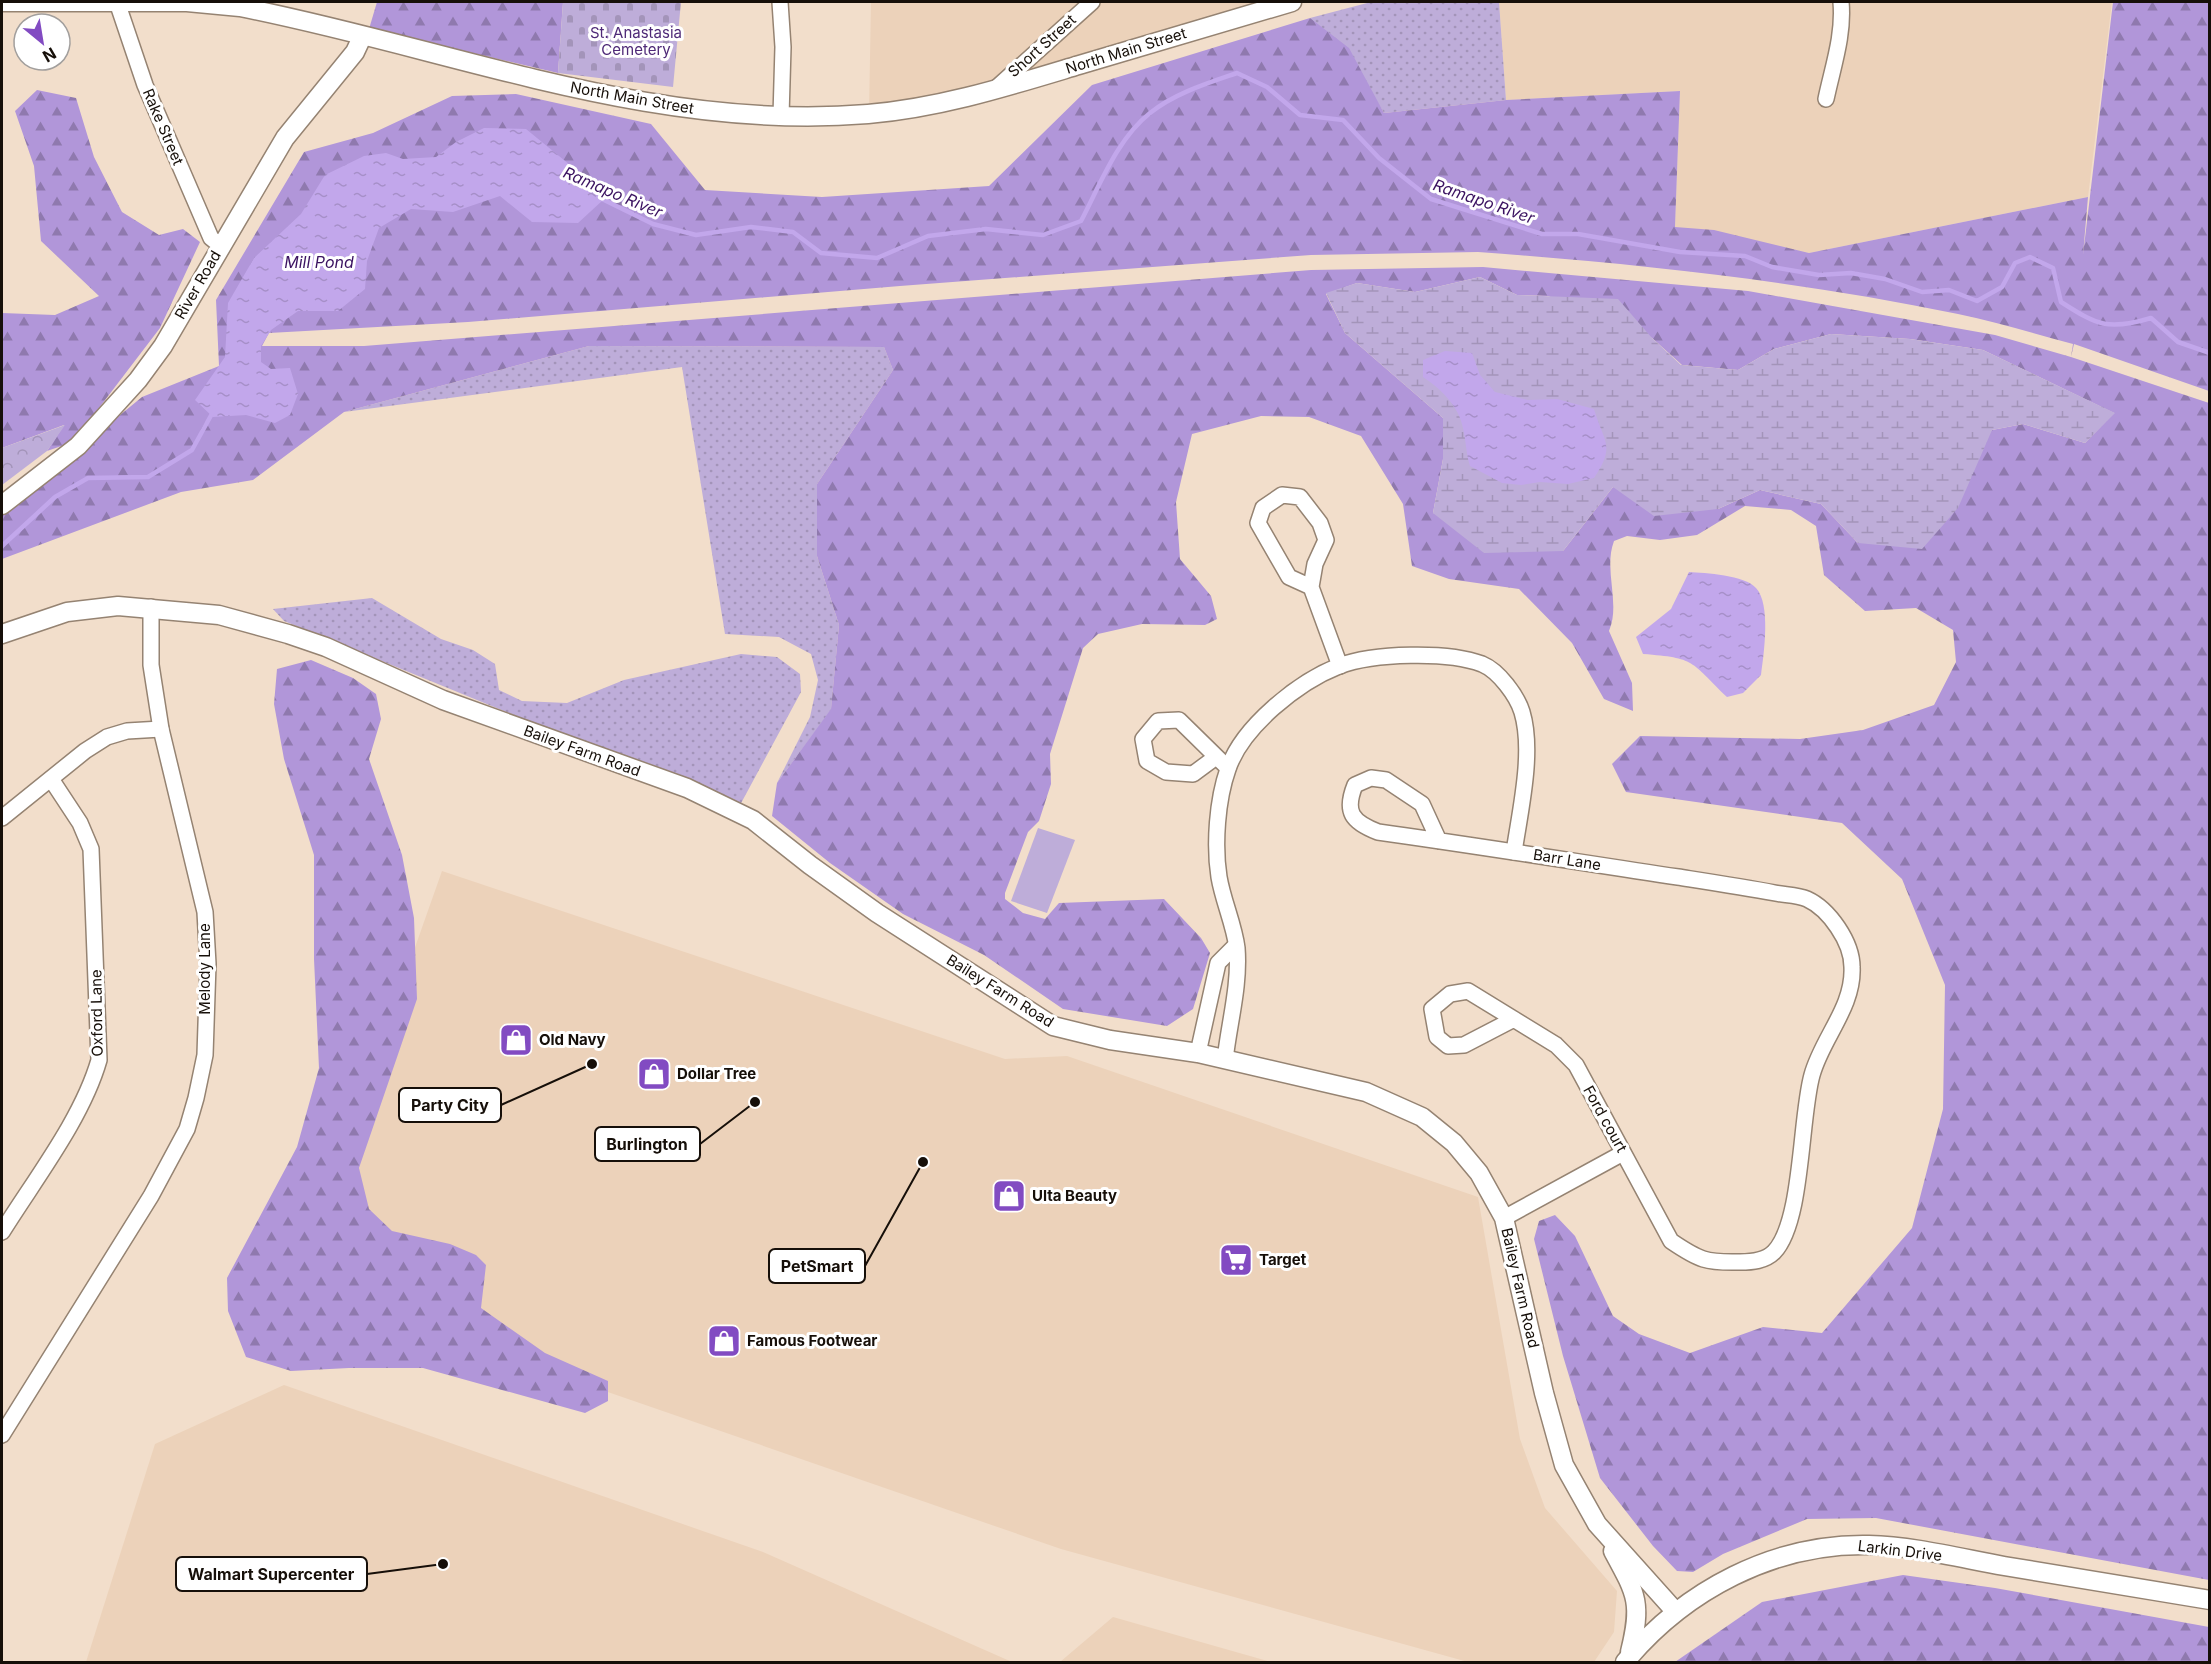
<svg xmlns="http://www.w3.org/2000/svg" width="2211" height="1664" font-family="Inter,sans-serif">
<defs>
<pattern id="grass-dots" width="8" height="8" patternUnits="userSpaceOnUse" patternTransform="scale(1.5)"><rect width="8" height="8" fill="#beadd9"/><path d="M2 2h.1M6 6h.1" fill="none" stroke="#a394b9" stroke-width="1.8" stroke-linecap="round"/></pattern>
<pattern id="forest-firs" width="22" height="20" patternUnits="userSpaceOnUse" patternTransform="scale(1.5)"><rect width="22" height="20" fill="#b196d9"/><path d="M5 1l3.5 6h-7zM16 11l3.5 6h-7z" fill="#8f79ae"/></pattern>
<pattern id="wetland-marsh" width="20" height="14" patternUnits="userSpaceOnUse" patternTransform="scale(1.5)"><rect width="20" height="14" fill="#beadd9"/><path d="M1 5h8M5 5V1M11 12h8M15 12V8" fill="none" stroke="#a394b9"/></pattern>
<pattern id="cemetery-stones" width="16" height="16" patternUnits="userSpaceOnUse" patternTransform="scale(1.5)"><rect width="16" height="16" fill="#beadd9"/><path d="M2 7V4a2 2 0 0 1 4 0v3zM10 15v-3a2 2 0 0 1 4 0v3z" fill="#a394b9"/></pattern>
<pattern id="park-crowns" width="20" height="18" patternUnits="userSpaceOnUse" patternTransform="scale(1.5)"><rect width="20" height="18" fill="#beadd9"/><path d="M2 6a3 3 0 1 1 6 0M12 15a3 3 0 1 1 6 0" fill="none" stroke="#a394b9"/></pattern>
<pattern id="water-ripples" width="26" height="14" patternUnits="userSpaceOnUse" patternTransform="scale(1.5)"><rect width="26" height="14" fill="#c2a7eb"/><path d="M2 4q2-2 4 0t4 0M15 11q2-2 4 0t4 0" fill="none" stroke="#a68fc8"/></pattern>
</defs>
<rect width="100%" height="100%" fill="#f2decb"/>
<!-- built -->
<g fill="#ecd2ba">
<polygon points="871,2 1292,2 869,114"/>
<polygon points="1499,2 2112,2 2088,197 1809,253 1675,227 1680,91 1506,100"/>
<polygon points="442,871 1005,1059 1067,1056 1478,1197 1520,1439 1545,1508 1617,1591 1614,1632 1594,1662 1468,1662 1061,1549 296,1284"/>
<polygon points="284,1385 763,1552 1012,1662 86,1662 155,1444"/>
<polygon points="1113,1617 1271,1662 1060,1662"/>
</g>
<!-- grass -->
<g fill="url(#grass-dots)">
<polygon points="1371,2 1499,2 1506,100 1384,113 1366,83 1310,18"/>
<polygon points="589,346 884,347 893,370 817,484 817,556 839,625 831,710 777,783 810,717 818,680 811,654 779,637 725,634 682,367 344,412"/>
<polygon points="372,598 441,639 473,650 495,664 499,690 522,701 567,703 624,680 741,654 777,657 800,674 801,692 739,807 284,621 273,609"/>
</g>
<!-- forest -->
<g fill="url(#forest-firs)" fill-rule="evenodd">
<polygon points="377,2 563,2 558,73 369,29"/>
<path d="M2113 2H2209V391L2074 344 2071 357 2209 403V1580L1876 1518 1807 1519 1723 1554 1693 1572 1677 1571 1653 1546 1600 1478 1563 1356 1534 1239 1539 1221 1555 1215 1575 1236 1613 1316 1639 1334 1690 1353 1763 1327 1822 1333 1912 1228 1943 1109 1945 985 1902 879 1842 823 1626 792 1612 764 1640 736 1800 739 1863 730 1934 705 1956 662 1953 630 1916 608 1865 611 1824 575 1816 526 1791 510 1745 506 1697 535 1660 540 1627 536 1614 541C1603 570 1621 603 1609 631L1632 683 1633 711 1604 699 1572 643 1519 589 1449 579 1412 566 1403 504 1361 436 1309 417 1261 416 1192 434 1176 502 1180 559 1211 596 1217 619 1205 625 1142 624 1098 634 1083 648 1050 754 1051 784 1039 821 1028 832 1005 893V899L1023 913 1045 919 1059 903 1164 899 1201 938 1210 953 1193 1009 1167 1026 1063 1009 984 955 903 914 830 863 772 816 777 783 831 709 839 625 817 556V484L893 370 884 347 589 346 344 412 253 480 181 492 2 559V512L142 397 219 366 216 300 304 152 373 133 452 96 516 94 651 124 705 190 822 197 989 186 1092 85 1310 18 1349 48 1384 113 1506 100 1680 91 1675 227 1714 230 1809 253 2088 197 2083 255ZM1478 252C1639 264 1800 281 1958 314 1997 322 2035 334 2073 344L2071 357 1995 335 1748 291 1483 267 1311 270 364 346H262L269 333 468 322 900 286 1311 255ZM1480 277 1517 295 1548 296 1652 338 1682 365 1738 370 1774 349 1831 334 1910 339 1983 350 2114 413 2085 443 2023 424 1992 430 1858 543 1821 504 1760 490 1718 509 1613 487 1563 551 1433 513 1443 459V418L1345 333 1326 294 1357 283 1415 292Z"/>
<polygon points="37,90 76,98 94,157 122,212 159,235 183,229 200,242 160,328 73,442 47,451 64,425 2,448 2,313 55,315 99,296 41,241 34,166 15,111"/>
<polygon points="311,660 353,678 376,694 381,719 369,759 402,855 414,918 417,999 359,1168 369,1209 392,1231 450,1244 476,1255 486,1265 481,1308 545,1353 608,1381 608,1401 585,1413 423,1368 349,1368 291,1371 246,1357 228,1311 227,1278 297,1147 319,1068 314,959 314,855 284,759 274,704 277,669"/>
<polygon points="1903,1575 1995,1588 2209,1627 2209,1662 1675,1662 1762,1602"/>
</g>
<!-- wetland -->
<polygon fill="url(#wetland-marsh)" points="1480,277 1517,295 1618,299 1652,338 1681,365 1738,370 1774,349 1831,334 1910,339 1983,350 2115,413 2085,443 2023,424 1992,430 1958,508 1922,549 1858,543 1821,504 1760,490 1718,509 1654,516 1613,487 1563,551 1484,553 1433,513 1443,459 1443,418 1345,333 1326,293 1357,283 1415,292"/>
<!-- cemetery -->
<polygon fill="url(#cemetery-stones)" points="563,2 681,2 673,87 558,73"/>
<!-- park -->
<polygon fill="url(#park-crowns)" points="65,425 47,451 2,485 2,448"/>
<!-- pitch -->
<polygon fill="#beadd9" points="1038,828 1075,840 1047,913 1011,901"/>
<!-- water -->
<g fill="url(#water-ripples)">
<polygon points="484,128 526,129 592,183 603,200 578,223 532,222 500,196 453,212 411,209 379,228 367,261 365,289 338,311 298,311 271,330 261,346 261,362 271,369 290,368 298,394 290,415 275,423 246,415 213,417 195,400 225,357 228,303 254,258 301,214 325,175 364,156 386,153 403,159 436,157 456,142"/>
<path d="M1445 351 1472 353 1480 375 1495 392 1528 400 1557 399 1594 409C1604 443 1616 445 1594 478L1568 484 1540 482 1521 485 1502 483 1470 466C1466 453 1466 441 1463 428 1459 406 1440 388 1423 377V360Z"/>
<path d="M1689 572C1705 573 1745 575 1756 588 1771 604 1764 653 1761 675L1743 693 1727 697C1690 661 1696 658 1643 654L1636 637 1671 609Z"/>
</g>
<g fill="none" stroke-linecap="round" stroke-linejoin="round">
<!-- stream -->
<g stroke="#c2a7eb" stroke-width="4.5">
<path d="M598 197 653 224 696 235 751 227 793 232 821 253 877 258 928 236 986 229 1043 235 1081 221C1100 185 1117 139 1150 113 1175 93 1208 83 1237 73L1267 87 1300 115 1343 120 1379 158 1431 199 1542 234H1578L1680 252 1745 256 1772 267 1819 275 1851 273 1885 279 1922 292 1949 290 1977 301 2002 287 2015 263 2030 257 2053 268 2061 302C2097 325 2108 331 2151 318L2178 342 2210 353"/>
<polyline points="2,546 55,497 88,478 148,477 192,450 214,410"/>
</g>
<!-- minor casing -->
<g stroke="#958372" stroke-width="18">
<g id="minor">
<polyline points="117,2 145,85 211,238 221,246"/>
<polyline points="780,2 783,47 781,116"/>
<polyline points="994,90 1092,2"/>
<path d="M1826 99C1833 66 1844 35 1841 2"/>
<polyline points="1311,587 1289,577 1258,523 1263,508 1282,495 1300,497 1320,523 1326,540 1315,564 1311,587 1340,666"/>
<polyline points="1216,757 1193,774 1166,772 1147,761 1143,739 1158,721 1179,720 1228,768"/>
<polyline points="2,818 85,751 107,737 127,731 161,729"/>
<path d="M1439 841 1422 804 1386 780 1371 778 1355 785C1344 812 1352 822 1378 832 1478 846 1578 862 1678 877 1710 882 1743 887 1775 893 1785 895 1798 895 1807 899 1829 909 1852 942 1852 967 1854 1007 1822 1038 1812 1075 1800 1117 1803 1222 1774 1252 1765 1261 1752 1262 1740 1262 1706 1263 1699 1260 1671 1241L1576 1065 1556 1045 1468 991 1450 994 1432 1009 1437 1037 1448 1046 1464 1045 1514 1019"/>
<polyline points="1198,1053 1218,963 1236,945"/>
<path d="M1225 1060C1229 1023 1240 986 1237 948 1234 924 1223 901 1219 877 1214 845 1217 800 1228 769 1242 727 1298 682 1339 666 1373 653 1448 651 1482 664 1499 671 1517 696 1522 712 1534 752 1520 811 1514 852"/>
<polyline points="1504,1218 1623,1153"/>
<path d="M2 1232C35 1179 82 1119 99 1060L91 849 80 823 51 779"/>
<polyline points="2,1435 151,1196 187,1129 196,1098 205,1055 208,964 205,912 161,729 151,665 151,607"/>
</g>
</g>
<!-- tertiary casing -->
<g stroke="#958372" stroke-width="21">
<g id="tertiary">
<path d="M2 2H187L240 7C450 48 650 132 868 114 940 108 1009 86 1079 65 1150 44 1221 23 1292 2"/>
<polyline points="2,505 78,446 138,380 163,346 285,138 355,52 362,37"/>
<polyline points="2,634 67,612 118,606 219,615 288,634 326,647 443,700 687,788 753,820 810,865 877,913 1053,1026 1110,1040 1198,1053 1366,1092 1422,1117 1454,1143 1479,1173 1504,1218 1544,1393 1564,1465 1597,1524 1675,1611"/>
<path d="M1613 1551C1637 1595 1642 1603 1630 1652"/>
<path d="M1625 1662C1685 1590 1774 1543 1869 1545 1913 1546 1960 1558 2004 1566 2072 1577 2141 1588 2210 1600"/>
</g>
</g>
<!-- minor -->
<use href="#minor" stroke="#fff" stroke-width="15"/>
<!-- tertiary -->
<use href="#tertiary" stroke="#fff" stroke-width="18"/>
</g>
<!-- icons -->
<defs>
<g id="shop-square" transform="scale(1.725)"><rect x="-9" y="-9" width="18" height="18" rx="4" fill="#824bc2" stroke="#fff"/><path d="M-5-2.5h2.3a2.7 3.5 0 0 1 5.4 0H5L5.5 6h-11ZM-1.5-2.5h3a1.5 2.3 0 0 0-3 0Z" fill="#fff"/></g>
<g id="supermarket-square" transform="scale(1.725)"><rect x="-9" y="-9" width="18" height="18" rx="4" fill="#824bc2" stroke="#fff"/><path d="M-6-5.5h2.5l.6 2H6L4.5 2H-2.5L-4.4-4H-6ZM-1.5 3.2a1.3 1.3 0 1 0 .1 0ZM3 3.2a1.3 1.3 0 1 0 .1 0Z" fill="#fff"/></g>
</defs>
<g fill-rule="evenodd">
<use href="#shop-square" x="516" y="1040"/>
<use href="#shop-square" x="654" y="1074"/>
<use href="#shop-square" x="1009" y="1196"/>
<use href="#supermarket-square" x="1236" y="1260"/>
<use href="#shop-square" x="724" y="1341"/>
</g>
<g text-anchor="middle" stroke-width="6" stroke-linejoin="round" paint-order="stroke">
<!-- park labels -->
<g font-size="15" fill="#4e2977" stroke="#fff">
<text x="636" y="38">St. Anastasia<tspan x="636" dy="17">Cemetery</tspan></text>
</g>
<!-- street labels -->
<g font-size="15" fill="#160f09" stroke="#fff">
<text transform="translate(1042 46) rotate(-42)" y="5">Short Street</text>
<text transform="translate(1126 51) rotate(-17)" y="5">North Main Street</text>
<text transform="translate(632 98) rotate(10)" y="5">North Main Street</text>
<text transform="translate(163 127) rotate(67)" y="5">Rake Street</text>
<text transform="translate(198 285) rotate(-60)" y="5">River Road</text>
<text transform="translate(582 751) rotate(20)" y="5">Bailey Farm Road</text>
<text transform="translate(1567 860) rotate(9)" y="5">Barr Lane</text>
<text transform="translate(205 969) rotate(-90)" y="5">Melody Lane</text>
<text transform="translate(1000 991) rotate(32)" y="5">Bailey Farm Road</text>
<text transform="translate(97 1013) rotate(-91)" y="5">Oxford Lane</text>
<text transform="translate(1605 1119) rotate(61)" y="5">Ford court</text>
<text transform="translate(1520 1288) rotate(77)" y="5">Bailey Farm Road</text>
<text transform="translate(1900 1551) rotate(7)" y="5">Larkin Drive</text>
</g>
<!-- poi labels -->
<g font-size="15" font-weight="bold" fill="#160f09" stroke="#fff" text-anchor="start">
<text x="539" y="1045">Old Navy</text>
<text x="677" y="1079">Dollar Tree</text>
<text x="1032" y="1201">Ulta Beauty</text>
<text x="1259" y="1265">Target</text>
<text x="747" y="1346">Famous Footwear</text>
</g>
<!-- water labels -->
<g font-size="16" font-style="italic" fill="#3a1260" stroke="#fff">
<text transform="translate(613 192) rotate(23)" y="6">Ramapo River</text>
<text transform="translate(1484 201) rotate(19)" y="6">Ramapo River</text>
<text x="319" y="268">Mill Pond</text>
</g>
</g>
<!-- callouts -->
<path fill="none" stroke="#160f09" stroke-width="2" d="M592 1064L501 1105M755 1102L700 1144M923 1162L865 1266M443 1564L367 1574"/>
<g fill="#160f09" stroke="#fff" stroke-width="2">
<circle cx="592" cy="1064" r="6"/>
<circle cx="755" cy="1102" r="6"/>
<circle cx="923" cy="1162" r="6"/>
<circle cx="443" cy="1564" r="6"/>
</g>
<g fill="#fff" stroke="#160f09" stroke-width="2">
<rect x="399" y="1088" width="102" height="34" rx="6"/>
<rect x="595" y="1127" width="105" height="34" rx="6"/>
<rect x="769" y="1249" width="96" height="34" rx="6"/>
<rect x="176" y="1557" width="191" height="34" rx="6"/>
</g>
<g font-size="16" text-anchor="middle" font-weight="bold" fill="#160f09">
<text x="450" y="1111">Party City</text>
<text x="647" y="1150">Burlington</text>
<text x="817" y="1272">PetSmart</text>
<text x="271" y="1580">Walmart Supercenter</text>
</g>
<!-- border -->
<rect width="2211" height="1664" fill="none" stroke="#160f09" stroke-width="6"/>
<!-- north arrow -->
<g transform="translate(42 42) rotate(150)"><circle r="28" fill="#ffffff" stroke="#a29f9d" stroke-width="1.5"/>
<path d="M0-4.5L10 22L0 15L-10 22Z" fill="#824bc2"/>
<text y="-9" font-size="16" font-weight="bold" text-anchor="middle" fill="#160f09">N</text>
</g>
</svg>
